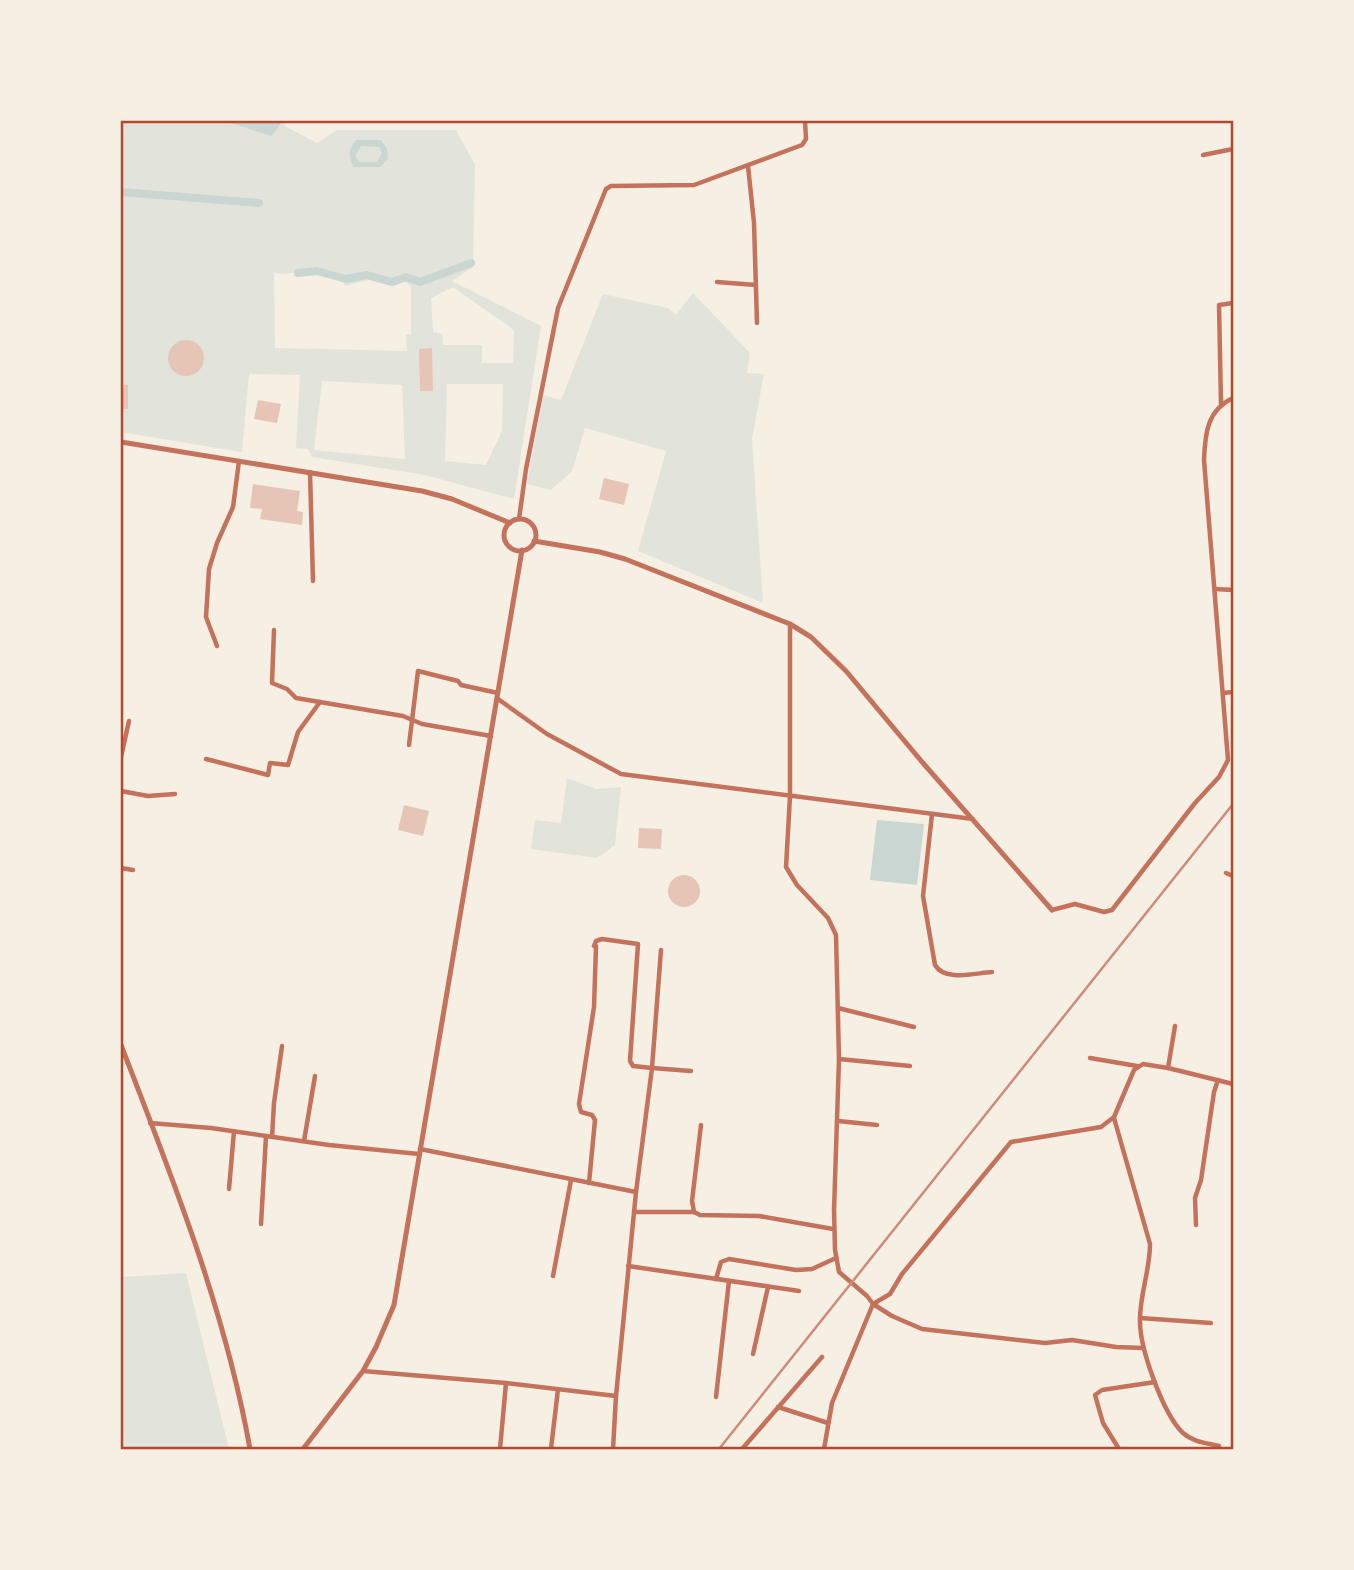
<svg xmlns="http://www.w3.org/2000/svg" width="1354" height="1570" font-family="Spectral,serif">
<rect width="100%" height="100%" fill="#f6efe4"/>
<!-- green -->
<g fill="#e2e4dc" fill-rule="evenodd">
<path d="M121 121H285V126L317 143 337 130H456L475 165 473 267 452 281 541 326 514 499 425 475 312 457 308 449 296 448 300 375 249 374 242 452 121 432ZM313 269 339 274 345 286 369 280 392 286 406 282 411 286V334L406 335 407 351 275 348 274 273 285 274ZM453 287 514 330 513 363H482V345H443L442 334 433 332 431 298ZM322 381 402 385 405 459 314 450ZM447 384H503L502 431 486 465 445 461Z"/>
<polygon points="693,293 750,353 747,373 764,374 752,439 763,603 638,551 666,451 585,428 572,471 551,490 527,484 543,395 561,400 603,294 668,308 676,315"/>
<polygon points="567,778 597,789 621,787 615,845 597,858 531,849 535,820 561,823"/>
<polygon points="186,1273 229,1449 121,1449 121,1277"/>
</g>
<!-- water -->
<g fill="#c9d6d2" fill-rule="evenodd">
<polygon points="225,121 280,121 280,125 271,136"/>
<path d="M356 140H381L387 149 388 159 380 167H353C349 155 348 150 356 140ZM361 146 379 147 382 153 377 162H360L355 156Z"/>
<polygon points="877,820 924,824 917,885 870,880"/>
</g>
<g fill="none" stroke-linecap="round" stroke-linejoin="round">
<!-- canal -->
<g stroke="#c9d6d2" stroke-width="8">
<polyline points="121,192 259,203"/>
<polyline points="298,273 317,271 346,279 367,275 392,282 406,277 420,282 471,263"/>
</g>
</g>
<!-- building -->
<g fill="#e6c5b7">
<circle cx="186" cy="358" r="18"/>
<polygon points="432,348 433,391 420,391 419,349"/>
<rect x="121" y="385" width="7" height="24"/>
<polygon points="258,400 281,404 277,423 254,419"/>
<polygon points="604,478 629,484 624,505 599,499"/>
<polygon points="253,484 300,491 297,511 303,512 302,525 260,519 262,509 250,508"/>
<polygon points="404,805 429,811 423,836 398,830"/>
<polygon points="639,828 662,829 661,849 638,848"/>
<circle cx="684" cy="891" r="16"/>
</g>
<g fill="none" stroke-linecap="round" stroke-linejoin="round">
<!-- minor -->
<g stroke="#c5725c" stroke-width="4.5">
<polyline points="1203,155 1233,149"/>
<polyline points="748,166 754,223 757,323"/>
<polyline points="717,282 756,285"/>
<polyline points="1221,404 1219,305 1233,303"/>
<polyline points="310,472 313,581"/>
<polyline points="519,519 526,469 558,308 606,189 611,186 694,185 802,145 806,139 805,121"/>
<polyline points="1215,589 1233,590"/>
<polyline points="790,624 790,796 786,867 797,885 828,918 836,935 839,1059 834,1210 835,1250 839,1272 867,1296 873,1304 832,1403 824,1449"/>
<polyline points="274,630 272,683 287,689 296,698 403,716 422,724 491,736"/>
<polyline points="217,646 206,617 209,569 217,543 233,507 239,461"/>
<polyline points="1223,693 1233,692"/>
<polyline points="498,699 547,734 621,774 973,819"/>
<polyline points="409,745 418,671 458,681 461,685 498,693"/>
<polyline points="121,757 129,721"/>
<polyline points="206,759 268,775 270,763 288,765 298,732 320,702"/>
<polyline points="121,791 148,796 175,794"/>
<path d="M932 814 923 896 935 965C945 982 975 973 992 972"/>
<polyline points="121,868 133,870"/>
<polyline points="1226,873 1233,876"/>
<path d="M1052 910 1075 904 1104 912 1112 910 1195 803 1219 777 1228 760 1204 460C1205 434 1207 410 1233 398"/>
<polyline points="594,946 596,941 602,939 638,944 630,1061 633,1066 652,1068 636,1192"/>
<polyline points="661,950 652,1068 691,1071"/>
<polyline points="838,1008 914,1027"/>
<polyline points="1090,1058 1137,1066"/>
<polyline points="839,1059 910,1066"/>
<polyline points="1168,1068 1175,1026"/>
<path d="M1114 1118 1150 1244C1150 1270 1140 1294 1140 1319 1139 1347 1163 1414 1183 1433 1193 1442 1207 1443 1219 1446"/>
<polyline points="838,1121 877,1125"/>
<polyline points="150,1123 211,1128 329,1145 419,1154"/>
<polyline points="701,1125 692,1201 694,1212 700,1215 759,1216 833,1229"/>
<polyline points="272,1137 274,1103 282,1046"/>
<polyline points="304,1141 315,1076"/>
<polyline points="589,1183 595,1120 592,1115 581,1112 579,1104 594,1007 596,946"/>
<polyline points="229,1189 234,1131"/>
<polyline points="634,1212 694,1212"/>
<polyline points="261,1224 266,1136"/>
<polyline points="1196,1225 1195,1198 1201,1180 1214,1092 1218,1080"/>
<polyline points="628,1266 799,1291"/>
<polyline points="553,1276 571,1180"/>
<polyline points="716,1279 721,1262 729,1259 796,1270 812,1269 836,1258"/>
<polyline points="1140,1318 1211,1323"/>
<polyline points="1143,1348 1116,1347 1072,1340 1045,1343 922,1329 892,1316 873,1304 890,1294 902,1274 1011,1142 1101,1127 1114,1117 1134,1070 1143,1064 1168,1068 1233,1084"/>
<polyline points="753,1354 768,1287"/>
<polyline points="363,1371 506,1383 616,1396 636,1192 420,1149"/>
<polyline points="716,1397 729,1281"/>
<polyline points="778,1407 828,1423"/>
<polyline points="500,1449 506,1383"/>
<polyline points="551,1449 558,1389"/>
<polyline points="613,1449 616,1396"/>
<polyline points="742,1449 822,1357"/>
<polyline points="1119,1449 1103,1423 1095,1395 1102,1390 1155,1382"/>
</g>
<!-- tertiary -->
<g stroke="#c5725c" stroke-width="5">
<polyline points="121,442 422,491 452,499 510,523"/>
<circle cx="520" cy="535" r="16"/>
<polyline points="534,541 600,552 625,559 790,624 811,637 846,671 923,763 1052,910"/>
<path d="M121 1045C172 1177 225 1309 250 1449"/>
<polyline points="303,1449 363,1371 376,1347 394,1305 522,550"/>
</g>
<!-- rail -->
<polyline stroke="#cf8b77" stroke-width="2.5" points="719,1449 1233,804"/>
</g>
<!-- border -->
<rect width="1354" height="1570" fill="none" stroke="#f6efe4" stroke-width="245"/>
<rect x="122" y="122" width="1110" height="1326" fill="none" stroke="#b5482f" stroke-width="2.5"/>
</svg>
